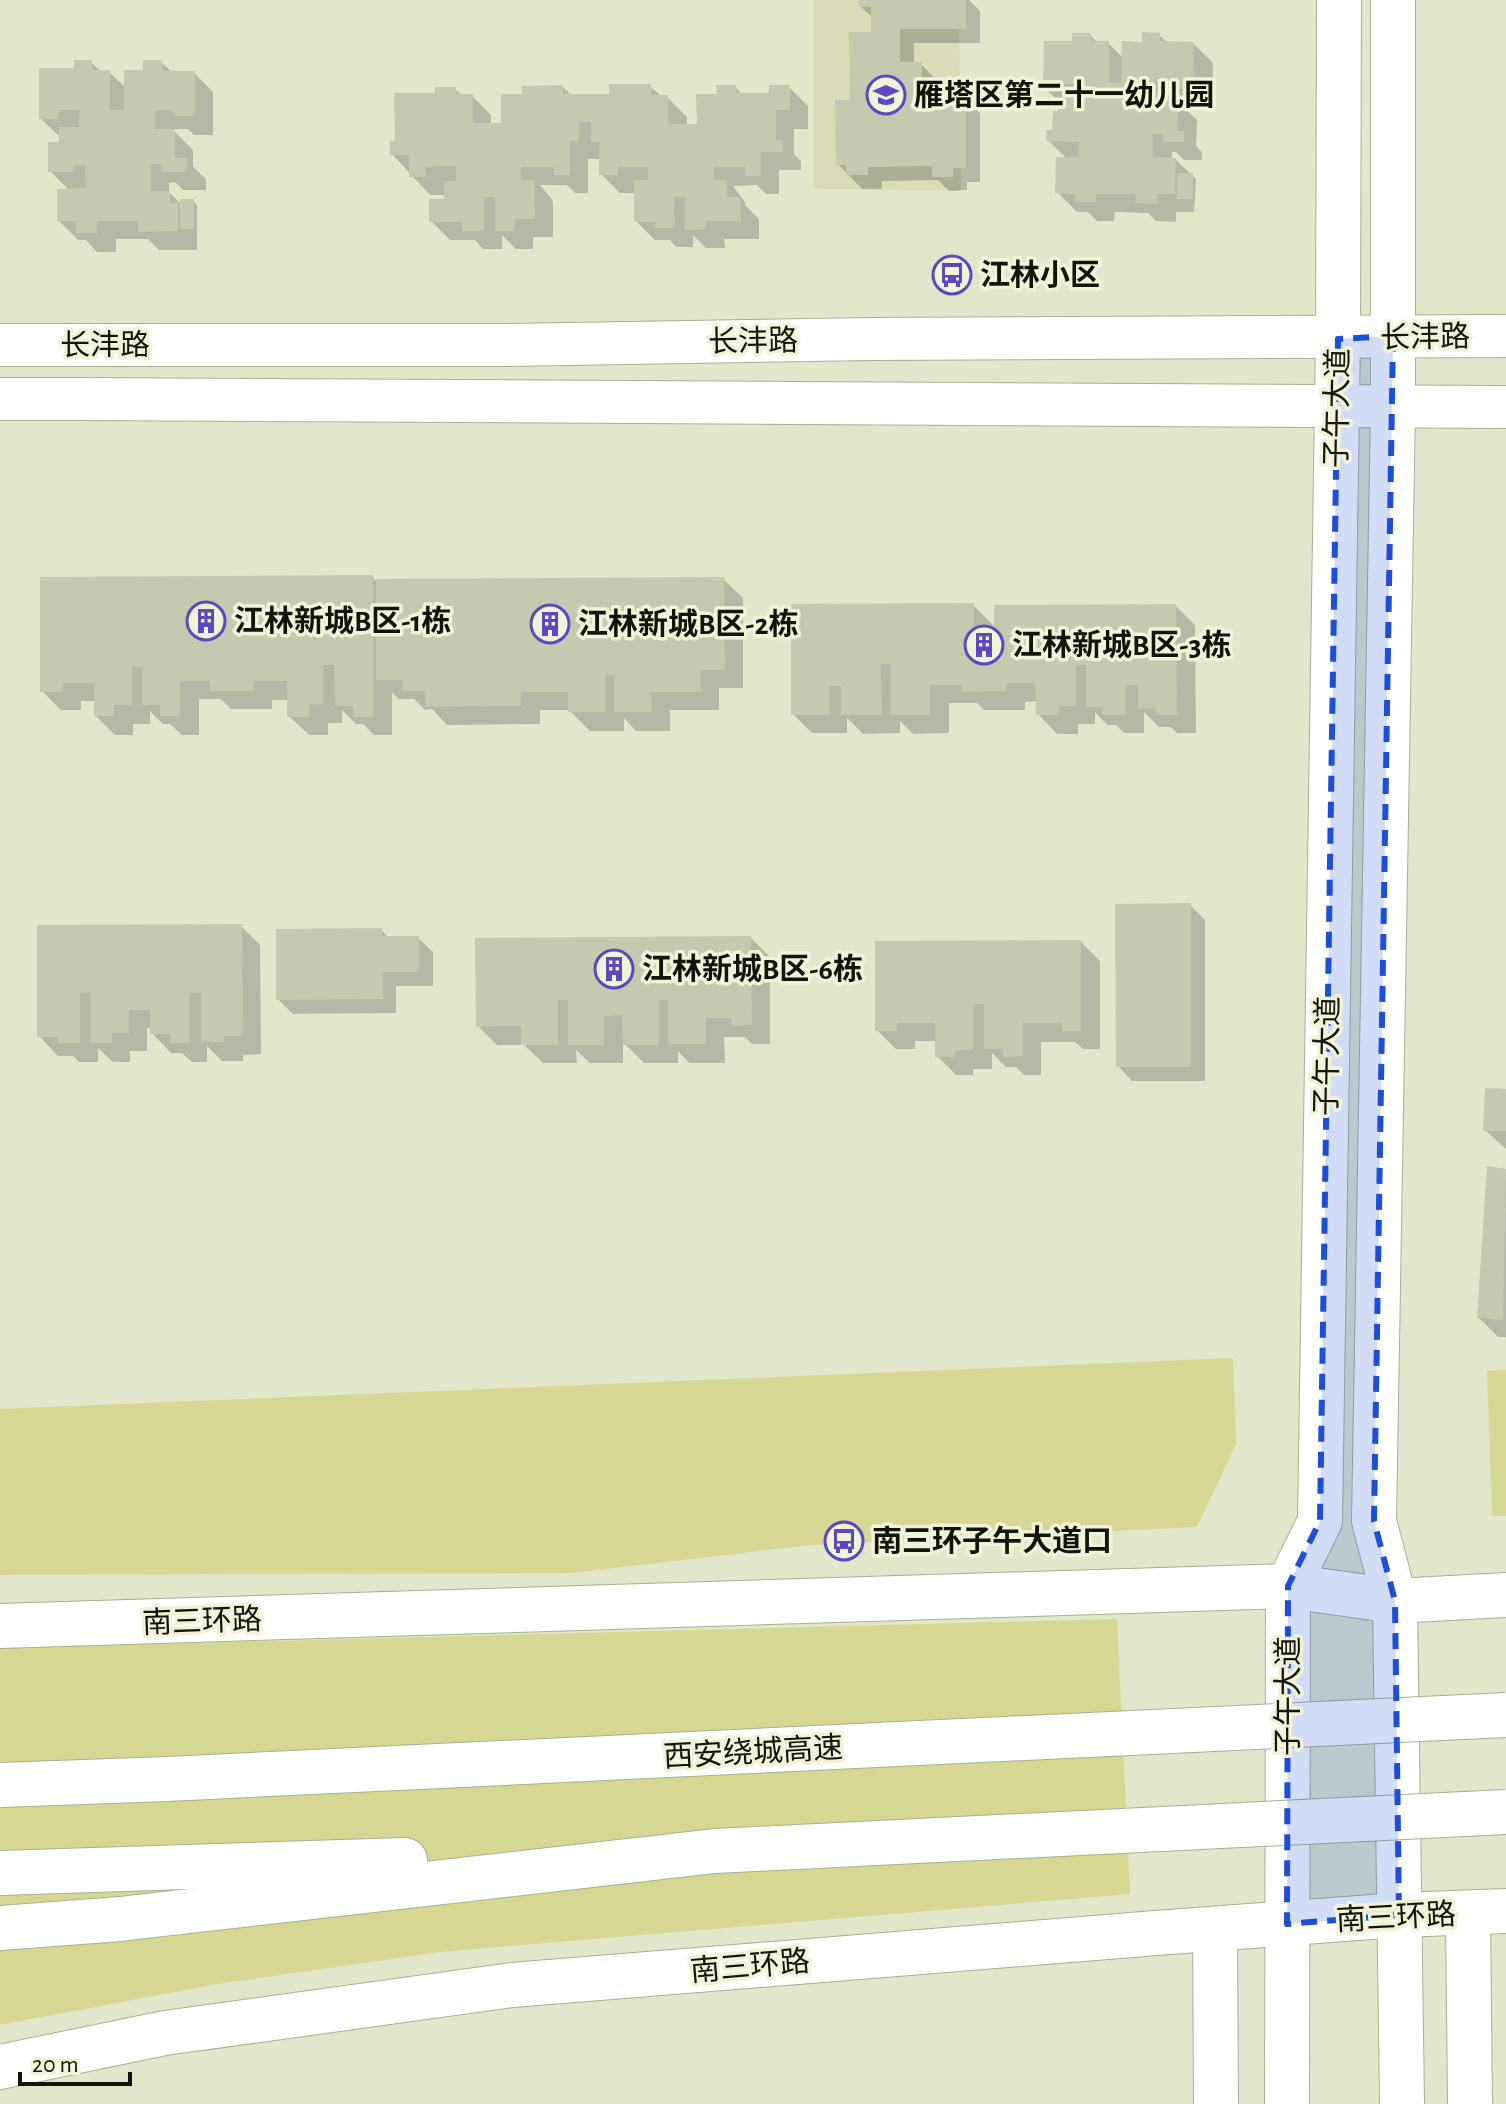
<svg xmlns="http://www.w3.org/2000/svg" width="1506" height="2104" font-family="'Alegreya Sans','Noto Sans SC',sans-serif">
<rect width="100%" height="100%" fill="#e4e6cc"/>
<!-- built -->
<polygon fill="#d9dbb9" points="813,0 959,0 961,191 813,189"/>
<!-- green -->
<g fill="#d4d892">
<polygon points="1233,1358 1236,1444 1197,1527 812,1545 572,1573 0,1575 0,1409"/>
<polygon points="1506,1370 1506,1516 1492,1516 1487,1371"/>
<polygon points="1117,1619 1130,1894 440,1952 212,1985 0,2025 0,1648"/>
</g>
<!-- shadow -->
<g fill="#0003">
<polygon points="861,0 969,0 980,11 980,43 914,43 914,64 921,64 935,79 936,98 965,98 980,113 980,182 967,182 967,190 949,191 938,180 882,181 882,189 862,189 838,164 852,102 873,34 873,18 861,7"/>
<polygon points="1090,35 1098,43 1108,43 1124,59 1159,35 1168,43 1194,44 1213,63 1212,108 1194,107 1187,100 1176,100 1197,120 1196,146 1202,152 1202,160 1184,160 1176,152 1172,152 1172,159 1175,159 1196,179 1194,212 1176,212 1176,222 1156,221 1148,213 1115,212 1114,221 1097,221 1088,212 1077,212 1057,192 1067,159 1048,140 1054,132 1060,103 1045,88 1074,43"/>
<polygon points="91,62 101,72 109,72 126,88 161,62 173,73 194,73 213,92 213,135 194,135 188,129 172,129 193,150 193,167 206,179 206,190 183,190 175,182 169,183 169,192 182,205 193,201 197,205 197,250 159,250 148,239 116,239 116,252 97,252 86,240 78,240 59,221 70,191 50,171 61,138 41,119 76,70"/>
<polygon points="650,86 662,97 667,97 687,117 687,126 699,126 719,96 735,87 743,95 771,95 789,87 808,106 808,129 794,129 794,154 801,161 801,170 779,170 779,194 766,194 757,185 733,186 745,202 745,205 759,219 759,239 724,239 725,248 706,248 693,235 693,247 676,247 670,240 655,240 636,221 636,193 620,193 601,174 601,159 588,159 588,193 575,193 567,185 540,185 553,201 553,237 533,237 533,249 516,249 502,235 502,249 483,249 475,240 450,240 431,221 446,201 446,195 430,195 392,154 397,143 437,95 455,89 463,96 472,96 491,115 491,125 503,125 524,96 563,87 572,96 611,96"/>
<polygon points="372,577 376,581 723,579 743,598 743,688 719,688 719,710 670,710 670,731 636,731 624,718 624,731 590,731 569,710 540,710 540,724 447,725 432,709 425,710 414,699 398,699 392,692 392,735 374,735 363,724 356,724 342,710 342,723 328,723 328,735 309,735 289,716 289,700 272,700 272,709 231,709 221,699 199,699 199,735 182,735 170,724 163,724 150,711 150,724 133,724 133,735 115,735 96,716 96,701 81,701 81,710 61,710 42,691 42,579"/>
<polygon points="973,605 996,628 1176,606 1195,625 1196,733 1177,733 1171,727 1159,727 1144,712 1144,733 1124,733 1116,725 1107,725 1095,712 1095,724 1078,724 1078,734 1057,734 1038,714 1038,701 1025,702 1025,710 984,710 977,703 949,703 949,733 913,734 900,721 900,733 863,734 847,718 847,733 812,733 793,714 793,606"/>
<polygon points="1190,905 1205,920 1205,1081 1132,1081 1118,1066"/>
<polygon points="241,926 260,945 261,1054 243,1055 243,1061 222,1061 207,1046 207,1062 192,1062 182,1053 171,1053 152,1033 152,1028 147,1028 147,1051 130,1051 130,1062 113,1062 98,1048 98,1062 79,1062 73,1056 58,1056 39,1036 39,927"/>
<polygon points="381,930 389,938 418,938 433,952 433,986 396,986 396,1013 293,1014 278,999"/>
<polygon points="751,938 770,957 770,1044 752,1044 745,1037 724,1037 725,1063 689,1063 678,1051 678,1063 644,1063 623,1042 623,1063 590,1063 576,1050 577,1063 543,1063 524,1045 497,1045 478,1026 478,940"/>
<polygon points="1081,942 1100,961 1100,1049 1083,1049 1075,1042 1041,1042 1041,1075 1024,1075 1016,1067 1006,1067 992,1053 992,1069 973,1069 973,1075 956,1075 937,1056 937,1041 915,1041 915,1049 896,1049 877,1030"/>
<polygon points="1506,1091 1506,1149 1485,1130"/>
<polygon points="1488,1169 1506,1171 1506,1337 1498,1337 1479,1318"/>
</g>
<!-- building -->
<g fill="#c6c8af">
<polygon points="859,0 966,0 966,29 900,29 900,62 922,62 922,96 966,96 966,168 953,168 953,177 932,177 932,166 868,167 868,175 846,175 846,165 836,165 835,100 850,100 849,32 871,32 871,7 859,7"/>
<polygon points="1142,32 1160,33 1160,41 1194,42 1193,89 1173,89 1173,82 1155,81 1155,98 1179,99 1177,131 1184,131 1184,142 1163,142 1163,134 1153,134 1153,157 1176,158 1175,194 1158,194 1157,204 1135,203 1136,194 1096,194 1096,202 1075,202 1075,194 1055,193 1056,157 1078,157 1079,142 1046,141 1046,130 1052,130 1053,111 1058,111 1058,98 1078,98 1078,84 1061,84 1060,89 1043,89 1044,41 1072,41 1072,33 1091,33 1091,41 1109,41 1109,82 1121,83 1122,41 1142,42"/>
<polygon points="74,60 92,60 92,70 110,70 110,110 124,110 124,70 143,70 143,60 162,60 162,71 195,71 195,116 173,116 173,110 155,111 155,129 175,129 175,158 187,158 187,172 161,172 161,164 151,164 151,191 170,191 170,203 178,203 178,231 138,232 138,221 97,221 97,233 76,233 76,221 57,221 57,189 86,188 85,165 75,165 75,172 48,172 48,142 59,142 59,127 79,127 79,110 59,110 59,119 39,119 39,68 74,68"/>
<polygon points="609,84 651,84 651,95 668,95 668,124 697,124 696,94 717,94 716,85 736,85 736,93 769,93 769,85 790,85 790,110 776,110 776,140 783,140 783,152 761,152 761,176 745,176 745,167 714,167 714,180 727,180 727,197 740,197 741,221 706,221 706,229 685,230 685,197 674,197 675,228 655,228 655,222 634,222 634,180 648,180 648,167 618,167 618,175 599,175 599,142 591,142 591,122 579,122 579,141 570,141 570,175 554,175 554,167 521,167 521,180 534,180 535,219 515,219 515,231 495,231 495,197 484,197 484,231 462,231 462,222 429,222 429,199 444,199 444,181 456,181 456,166 425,167 426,177 409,177 409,155 390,155 390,141 395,141 394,93 435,93 435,87 456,87 456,94 473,94 473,123 501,123 501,94 522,94 522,86 563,85 563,94 609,94"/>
<rect x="1177" y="173" width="16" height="26"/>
<rect x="180" y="199" width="14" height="30"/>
<polygon points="373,575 373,717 353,717 353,706 335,706 334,665 323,665 323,704 309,705 309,717 287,717 287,681 253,681 253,691 210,691 210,681 180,681 180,716 160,716 160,705 142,705 142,667 132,667 132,705 114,705 114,716 94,716 94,683 63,683 63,692 40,692 40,577"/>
<polygon points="724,577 725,670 700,670 701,692 651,692 652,712 614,712 614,675 605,675 605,712 568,712 568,692 521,692 521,706 426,707 425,691 403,691 403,680 376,680 376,579"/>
<polygon points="974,603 974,626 994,625 994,605 1176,604 1177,715 1156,715 1156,708 1138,709 1138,685 1125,685 1125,715 1102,715 1102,707 1086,707 1086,665 1076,665 1076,706 1059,706 1059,715 1036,715 1035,683 1006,683 1006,691 962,692 962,685 930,685 930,715 891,715 891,664 881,664 882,715 841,715 841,686 829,686 829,715 791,715 791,604"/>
<polygon points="1191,903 1191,1067 1116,1067 1115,904"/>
<polygon points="242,924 243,1036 224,1036 224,1042 201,1042 201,993 189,993 189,1043 170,1043 170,1034 150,1034 150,1010 129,1010 129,1033 112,1033 112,1043 91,1043 91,992 80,993 80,1043 58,1043 58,1037 37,1037 37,925"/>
<polygon points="382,928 382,936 419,936 419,972 383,972 383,999 276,1000 276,929"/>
<polygon points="751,936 752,1025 731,1026 731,1018 706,1018 706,1044 668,1044 668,1000 659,1000 659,1045 623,1045 622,1015 604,1016 604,1045 568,1045 568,1000 558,1000 558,1045 521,1045 521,1026 476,1027 475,938"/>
<polygon points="1081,940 1081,1031 1062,1031 1062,1023 1023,1023 1023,1056 1003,1057 1003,1049 984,1049 984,1004 973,1004 973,1050 955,1051 955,1057 935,1057 935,1023 897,1023 897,1031 875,1031 875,941"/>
<polygon points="1485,1088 1506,1089 1506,1131 1483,1131"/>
<polygon points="1487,1166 1506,1169 1503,1320 1477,1318"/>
</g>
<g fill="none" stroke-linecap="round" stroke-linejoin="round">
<!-- minor casing -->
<g stroke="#acae94" stroke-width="44">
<g id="minor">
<polyline points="0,345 503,345 872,339 1506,336"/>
<path d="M0 399C502 398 1004 407 1506 407"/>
</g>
</g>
<!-- major casing -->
<g stroke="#acae94" stroke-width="46">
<g id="major">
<polyline points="1393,0 1393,407 1374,1521 1395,1601 1402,2104"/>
<polyline points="1468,1913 1470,2104"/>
<polyline points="1215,1929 1216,2104"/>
<polyline points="1287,2104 1288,1586 1320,1521 1338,339 1339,0"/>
</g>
</g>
<!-- highway casing -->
<g stroke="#acae94" stroke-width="46">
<g id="highway">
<polyline points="0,1626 1288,1586 1395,1601 1506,1595"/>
<polyline points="0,1873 405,1860"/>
<polyline points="0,1928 120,1919 715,1851"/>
<polyline points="0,2067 165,2033 512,1985 1156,1933 1399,1915 1506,1911"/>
</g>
</g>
<!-- minor -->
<use href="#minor" stroke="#fff" stroke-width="42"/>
<!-- major -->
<use href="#major" stroke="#fff" stroke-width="44"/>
<!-- highway -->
<use href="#highway" stroke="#fff" stroke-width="44"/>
<!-- highway-bridge casing -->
<g stroke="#acae94" stroke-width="46" stroke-linecap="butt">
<g id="highway-bridge">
<polyline points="0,1785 167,1779 1506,1715"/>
<polyline points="715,1851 1506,1812"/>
</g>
</g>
<!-- highway-bridge -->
<use href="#highway-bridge" stroke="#fff" stroke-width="44"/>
</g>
<!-- marked area -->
<path fill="#1d4ed8" fill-opacity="0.2" stroke="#1d4ed8" stroke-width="6" stroke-dasharray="16 10" stroke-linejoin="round" d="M1393 336 1374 1521 1395 1601 1399 1915 1287 1924 1288 1586 1320 1521 1338 339Z"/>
<!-- icons -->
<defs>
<g id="school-ring" transform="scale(2)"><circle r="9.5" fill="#f1f3d9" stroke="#5e47c0" stroke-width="1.5"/><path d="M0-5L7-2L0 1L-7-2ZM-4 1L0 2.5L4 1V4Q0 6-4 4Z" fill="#5e47c0"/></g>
<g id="bus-ring" transform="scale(2)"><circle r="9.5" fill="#f1f3d9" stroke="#5e47c0" stroke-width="1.5"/><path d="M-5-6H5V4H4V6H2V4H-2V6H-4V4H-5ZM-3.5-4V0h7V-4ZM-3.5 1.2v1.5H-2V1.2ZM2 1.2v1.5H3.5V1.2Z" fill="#5e47c0"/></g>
<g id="building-ring" transform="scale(2)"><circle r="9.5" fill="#f1f3d9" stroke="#5e47c0" stroke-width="1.5"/><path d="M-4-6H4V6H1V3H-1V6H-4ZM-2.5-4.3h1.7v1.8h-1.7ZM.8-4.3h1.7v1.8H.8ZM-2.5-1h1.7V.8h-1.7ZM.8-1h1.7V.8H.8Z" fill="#5e47c0"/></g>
</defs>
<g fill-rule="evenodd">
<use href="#school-ring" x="886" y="95"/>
<use href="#bus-ring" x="952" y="275"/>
<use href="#building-ring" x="206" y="621"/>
<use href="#building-ring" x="550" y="624"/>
<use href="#building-ring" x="984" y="645"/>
<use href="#building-ring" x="614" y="969"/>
<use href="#bus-ring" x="844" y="1541"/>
</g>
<g text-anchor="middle" stroke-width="7" stroke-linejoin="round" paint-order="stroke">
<!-- poi labels -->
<g font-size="30" font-weight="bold" fill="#14140b" stroke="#f1f3d9" text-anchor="start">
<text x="914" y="105">雁塔区第二十一幼儿园</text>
<text x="980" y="285">江林小区</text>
<text x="234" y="631">江林新城B区-1栋</text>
<text x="578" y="634">江林新城B区-2栋</text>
<text x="1012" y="655">江林新城B区-3栋</text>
<text x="642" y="979">江林新城B区-6栋</text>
<text x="872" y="1551">南三环子午大道口</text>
</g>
<!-- street labels -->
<g font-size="30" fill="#14140b" stroke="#f1f3d9">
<text transform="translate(1425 337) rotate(-1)" y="10">长沣路</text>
<text transform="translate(753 341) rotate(-1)" y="10">长沣路</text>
<text x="105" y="355">长沣路</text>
<text transform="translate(1337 408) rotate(-89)" y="10">子午大道</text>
<text transform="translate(1327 1056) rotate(-89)" y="10">子午大道</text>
<text transform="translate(202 1621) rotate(-2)" y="10">南三环路</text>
<text transform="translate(1288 1696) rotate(-90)" y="10">子午大道</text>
<text transform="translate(753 1752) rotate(-3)" y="10">西安绕城高速</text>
<text transform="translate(1396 1917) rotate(-3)" y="10">南三环路</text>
<text transform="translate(750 1966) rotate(-5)" y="10">南三环路</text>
</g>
</g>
<!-- scale -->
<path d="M20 2072v12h110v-12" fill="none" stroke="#14140b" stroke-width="4"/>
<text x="32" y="2072" font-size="24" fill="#14140b" stroke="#f1f3d9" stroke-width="6" paint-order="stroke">20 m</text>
</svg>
